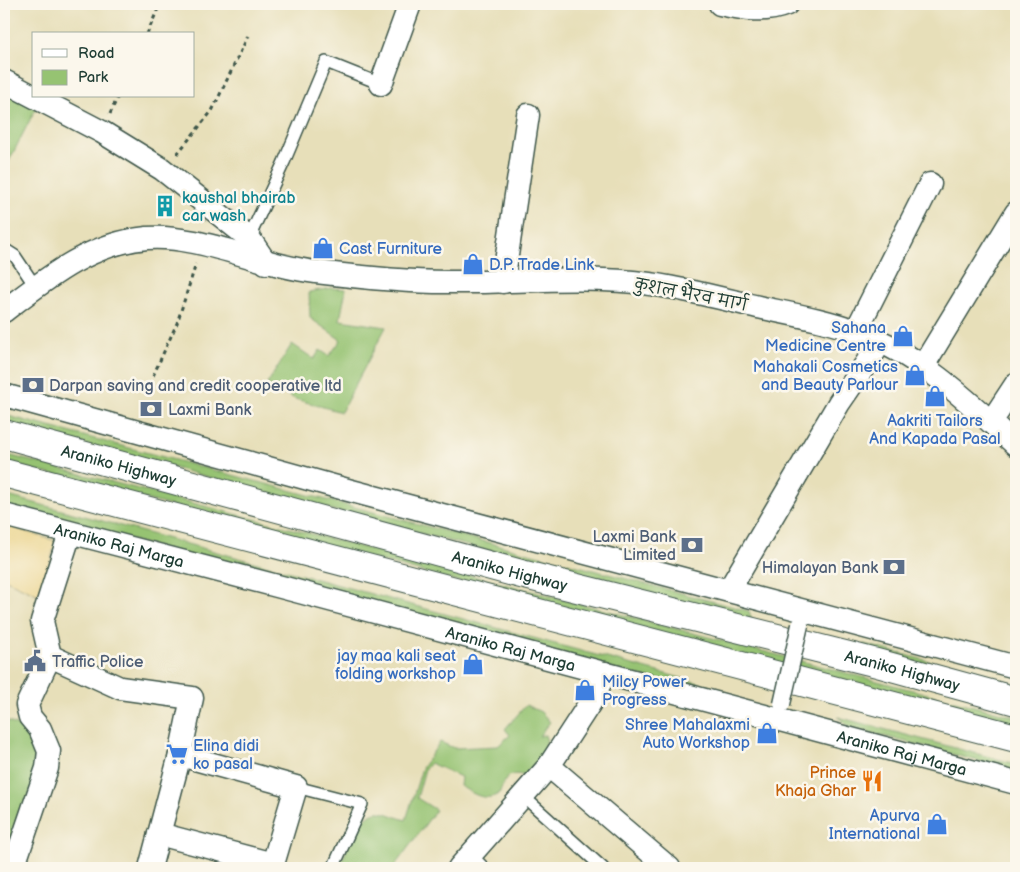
<svg xmlns="http://www.w3.org/2000/svg" width="1020" height="872" font-family="'Balsamiq Sans','Playpen Sans Deva',sans-serif">
<rect width="100%" height="100%" fill="#fbf7ec"/>
<filter id="ink" filterUnits="userSpaceOnUse"><feTurbulence type="fractalNoise" baseFrequency=".02" numOctaves="2"/><feDisplacementMap in="SourceGraphic" scale="10" xChannelSelector="R" yChannelSelector="G"/><feConvolveMatrix kernelMatrix="1 2 1 2 8 2 1 2 1" color-interpolation-filters="sRGB"/></filter>
<filter id="wash" filterUnits="userSpaceOnUse"><feTurbulence type="fractalNoise" baseFrequency=".0096" numOctaves="4" result="noise"/><feDisplacementMap in="SourceGraphic" scale="20" xChannelSelector="R" yChannelSelector="G"/><feGaussianBlur stdDeviation="1.12" result="paint"/><feColorMatrix in="noise" values="0 0 0 0 0 0 0 0 0 0 0 0 0 0 0 0 0 1.4 0 .05"/><feComposite in="paint" operator="in"/></filter>
<g filter="url(#wash)">
<rect width="100%" height="100%" fill="#e7dfb9"/>
<!-- green -->
<g fill="#96c372" stroke="#5a8053">
<polygon points="4,90 37,106 4,171"/>
<polygon points="331,288 346,289 340,320 386,327 341,412 295,399 267,384 292,344 314,359 320,350 329,356 341,340 310,318 309,292"/>
<polygon points="4,415 749,611 752,621 4,423"/>
<polygon points="4,454 1016,717 1016,728 4,462"/>
<polygon points="4,495 88,517 710,686 666,683 4,506"/>
<polygon points="864,644 1016,684 1016,691 862,650"/>
<path d="M526 705 541 712 550 722 539 736 545 735 547 741 545 743 548 750 526 776C508 771 506 777 499 794 484 802 474 794 460 786L461 777 430 763 425 769 417 798 436 810 393 868H339C346 853 360 809 380 812 389 813 397 818 406 820L422 768 440 742 454 748 498 746 510 735 505 729Z"/>
<polygon points="838,717 1016,764 1016,771 849,727"/>
<polygon points="4,720 28,730 42,755 13,844 4,840"/>
</g>
<!-- sand -->
<polygon fill="#eeda9e" stroke="#868c69" points="4,525 56,541 41,596 4,579"/>
</g>
<g filter="url(#ink)">
<g fill="none" stroke-linecap="round" stroke-linejoin="round">
<!-- service casing -->
<g stroke="#3d5548" stroke-width="14">
<g id="service">
<polyline points="249,238 284,162 326,62 381,84"/>
<polyline points="4,249 15,256 35,286"/>
<polyline points="296,787 362,804 333,868"/>
<polyline points="523,796 603,868"/>
<polyline points="471,855 484,868"/>
</g>
</g>
<!-- minor casing -->
<g stroke="#3d5548" stroke-width="25">
<g id="minor">
<path d="M720 4C743 9 765 13 787 4"/>
<polyline points="4,81 102,132 162,169 249,238 266,263"/>
<polyline points="381,84 410,4"/>
<polyline points="503,282 528,115"/>
<path d="M4 311C47 278 90 243 147 238 200 234 261 266 316 272 358 277 404 282 446 282 499 283 551 278 603 280 656 281 707 295 758 307 791 314 826 320 858 332 919 354 969 402 1016 445"/>
<polyline points="856,331 930,184"/>
<polyline points="923,366 1016,213"/>
<polyline points="4,395 348,490 1016,667"/>
<polyline points="991,422 1016,384"/>
<path id="s1" d="M4 515 281 587 1016 783"/>
<polyline points="729,590 839,403 881,342"/>
<polyline points="50,656 120,688 192,698 180,755 150,868"/>
<polyline points="605,673 590,703 549,766 669,868"/>
<polyline points="159,834 273,864 296,787 180,755"/>
<polyline points="13,868 47,768 49,751 40,729 30,717 27,705 50,656 42,621 70,533"/>
<polyline points="459,868 549,766"/>
</g>
</g>
<!-- trunk casing -->
<g stroke="#3d5548" stroke-width="30">
<g id="trunk">
<path id="s2" d="M4 434 521 574 877 663 1016 701"/>
<polyline points="4,473 1016,738"/>
</g>
</g>
<!-- path -->
<g stroke="#3d5548" stroke-width="3" stroke-dasharray="4 4" stroke-linecap="butt">
<polyline points="147,34 160,4"/>
<polyline points="110,114 118,96"/>
<polyline points="177,154 212,111 248,36"/>
<polyline points="153,376 177,323 196,264"/>
</g>
<!-- service -->
<use href="#service" stroke="#fff" stroke-width="11"/>
<!-- minor -->
<use href="#minor" stroke="#fff" stroke-width="22"/>
<!-- trunk -->
<use href="#trunk" stroke="#fff" stroke-width="28"/>
<!-- pedestrian-bridge casing -->
<g stroke="#3d5548" stroke-width="19" stroke-linecap="butt">
<polyline id="pedestrian-bridge" points="782,704 800,625"/>
</g>
<!-- pedestrian-bridge -->
<use href="#pedestrian-bridge" stroke="#fff" stroke-width="16"/>
</g>
</g>
<!-- icons -->
<defs>
<g id="building-bare" transform="scale(1.725)"><path d="M-4-6H4V6H1V3H-1V6H-4ZM-2.5-4.3h1.7v1.8h-1.7ZM.8-4.3h1.7v1.8H.8ZM-2.5-1h1.7V.8h-1.7ZM.8-1h1.7V.8H.8Z" fill="#0f9aa8" stroke="#fbf7ec" stroke-width="2.5" paint-order="stroke"/></g>
<g id="shop-bare" transform="scale(1.725)"><path d="M-5-2.5h2.3a2.7 3.5 0 0 1 5.4 0H5L5.5 6h-11ZM-1.5-2.5h3a1.5 2.3 0 0 0-3 0Z" fill="#3f7fe0" stroke="#fbf7ec" stroke-width="2.5" paint-order="stroke"/></g>
<g id="bank-bare" transform="scale(1.725)"><path d="M-6-4H6V4H-6ZM0-2.3a2.3 2.3 0 1 0 0 4.6a2.3 2.3 0 1 0 0-4.6Z" fill="#5c6f8a" stroke="#fbf7ec" stroke-width="2.5" paint-order="stroke"/></g>
<g id="civic-bare" transform="scale(1.725)"><path d="M-.6-6.5H3V-4.5H.6V-3L4-1V1h2V6H-6V1h2V-1L-.6-3ZM-1.2 2.5V6h2.4V2.5Z" fill="#5c6f8a" stroke="#fbf7ec" stroke-width="2.5" paint-order="stroke"/></g>
<g id="supermarket-bare" transform="scale(1.725)"><path d="M-6-5.5h2.5l.6 2H6L4.5 2H-2.5L-4.4-4H-6ZM-1.5 3.2a1.3 1.3 0 1 0 .1 0ZM3 3.2a1.3 1.3 0 1 0 .1 0Z" fill="#3f7fe0" stroke="#fbf7ec" stroke-width="2.5" paint-order="stroke"/></g>
<g id="restaurant-bare" transform="scale(1.725)"><path d="M-5-6h1v4h1v-4h1v4h1v-4h1v5L-1.5 .5V6h-2V.5L-5-1ZM5-6V6H3V1.5H1.5Q1.5-4 5-6Z" fill="#e8710a" stroke="#fbf7ec" stroke-width="2.5" paint-order="stroke"/></g>
</defs>
<g fill-rule="evenodd">
<use href="#building-bare" x="165" y="206"/>
<use href="#shop-bare" x="323" y="248"/>
<use href="#shop-bare" x="473" y="264"/>
<use href="#shop-bare" x="903" y="336"/>
<use href="#shop-bare" x="915" y="375"/>
<use href="#bank-bare" x="33" y="385"/>
<use href="#shop-bare" x="935" y="396"/>
<use href="#bank-bare" x="151" y="409"/>
<use href="#bank-bare" x="692" y="545"/>
<use href="#bank-bare" x="894" y="567"/>
<use href="#civic-bare" x="35" y="661"/>
<use href="#shop-bare" x="473" y="664"/>
<use href="#shop-bare" x="585" y="690"/>
<use href="#shop-bare" x="767" y="733"/>
<use href="#supermarket-bare" x="177" y="754"/>
<use href="#restaurant-bare" x="872" y="781"/>
<use href="#shop-bare" x="937" y="824"/>
</g>
<g text-anchor="middle" stroke-width="5" stroke-linejoin="round" paint-order="stroke">
<!-- culture labels -->
<g font-size="16" fill="#0d838f" stroke="#fbf7ec" text-anchor="start">
<text x="182" y="203">kaushal bhairab<tspan x="182" dy="18">car wash</tspan></text>
</g>
<!-- shop labels -->
<g font-size="16" fill="#366cbe" stroke="#fbf7ec" text-anchor="end">
<text x="339" y="254" text-anchor="start">Cast Furniture</text>
<text x="489" y="270" text-anchor="start">D.P. Trade Link</text>
<text x="886" y="333">Sahana<tspan x="886" dy="18">Medicine Centre</tspan></text>
<text x="898" y="372">Mahakali Cosmetics<tspan x="898" dy="18">and Beauty Parlour</tspan></text>
<text x="935" y="426" text-anchor="middle">Aakriti Tailors<tspan x="935" dy="18">And Kapada Pasal</tspan></text>
<text x="456" y="661">jay maa kali seat<tspan x="456" dy="18">folding workshop</tspan></text>
<text x="602" y="687" text-anchor="start">Milcy Power<tspan x="602" dy="18">Progress</tspan></text>
<text x="750" y="730">Shree Mahalaxmi<tspan x="750" dy="18">Auto Workshop</tspan></text>
<text x="193" y="751" text-anchor="start">Elina didi<tspan x="193" dy="18">ko pasal</tspan></text>
<text x="920" y="821">Apurva<tspan x="920" dy="18">International</tspan></text>
</g>
<!-- street labels -->
<g font-size="16" fill="#1f3d34" stroke="#fbf7ec">
<text transform="translate(691 294) rotate(11)" y="6">कुशल‌ भैरव मार्ग</text>
<text dy="6" stroke="none"><textPath href="#s2" startOffset="119">Araniko Highway</textPath></text>
<text dy="6" stroke="none"><textPath href="#s1" startOffset="119">Araniko Raj Marga</textPath></text>
<text dy="6" stroke="none"><textPath href="#s2" startOffset="524">Araniko Highway</textPath></text>
<text dy="6" stroke="none"><textPath href="#s1" startOffset="524">Araniko Raj Marga</textPath></text>
<text dy="6" stroke="none"><textPath href="#s2" startOffset="929">Araniko Highway</textPath></text>
<text dy="6" stroke="none"><textPath href="#s1" startOffset="929">Araniko Raj Marga</textPath></text>
</g>
<!-- service labels -->
<g font-size="16" fill="#4e5e75" stroke="#fbf7ec" text-anchor="start">
<text x="49" y="391">Darpan saving and credit cooperative ltd</text>
<text x="168" y="415">Laxmi Bank</text>
<text x="676" y="542" text-anchor="end">Laxmi Bank<tspan x="676" dy="18">Limited</tspan></text>
<text x="878" y="573" text-anchor="end">Himalayan Bank</text>
<text x="52" y="667">Traffic Police</text>
</g>
<!-- food labels -->
<g font-size="16" fill="#c56008" stroke="#fbf7ec" text-anchor="end">
<text x="856" y="778">Prince<tspan x="856" dy="18">Khaja Ghar</tspan></text>
</g>
</g>
<!-- margin -->
<rect width="1020" height="872" fill="none" stroke="#fbf7ec" stroke-width="20"/>
<!-- legend -->
<rect x="32" y="32" width="162" height="65" fill="#fbf7ec" stroke="#a3ada2"/>
<rect x="42" y="49" width="25" height="8" fill="#ffffff" stroke="#a3ada2"/>
<text x="78" y="58" font-size="15" fill="#1f3d34">Road</text>
<rect x="42" y="70" width="25" height="15" fill="#96c372" stroke="#a3ada2"/>
<text x="78" y="82" font-size="15" fill="#1f3d34">Park</text>
</svg>
